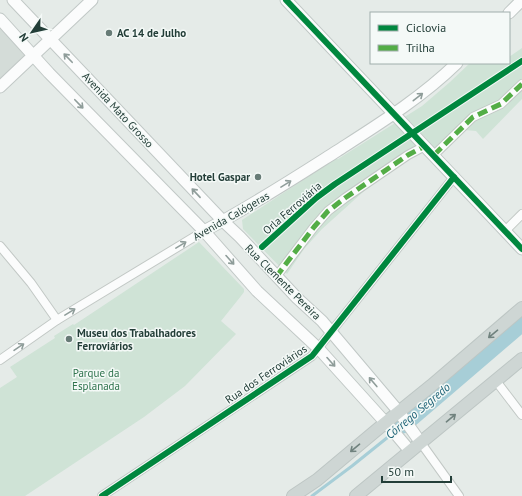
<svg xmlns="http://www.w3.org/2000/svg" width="522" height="496" font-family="'PT Sans',sans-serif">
<rect width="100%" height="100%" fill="#e5ebe8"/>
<!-- built -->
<polygon fill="#d4dcd8" points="0,19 33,56 0,87"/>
<!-- green -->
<g fill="#cfe3d6">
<polygon points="522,48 522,99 483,139 476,131 464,130 447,145 410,156 373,183 322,229 304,249 287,274 243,229 242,220 335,159 338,159 422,106 450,82 470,63 509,63 509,57"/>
<polygon points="199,242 244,289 244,292 241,296 221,321 236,334 185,386 144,417 25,496 0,496 0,388 17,377 10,367 55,338 54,336 73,324 74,325"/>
</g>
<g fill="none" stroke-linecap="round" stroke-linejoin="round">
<!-- stream -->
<polyline stroke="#a7ced7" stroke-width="3" points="312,496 352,466 403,425"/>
<!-- river -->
<polyline stroke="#a7ced7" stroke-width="17" points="403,425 522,323"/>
<!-- street casing -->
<g stroke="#c2c8c5" stroke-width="10">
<g id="street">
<polyline points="434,155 473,117 501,104 522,84"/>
<polyline points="505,231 522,214"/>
<polyline points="0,246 31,283 57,320"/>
<polyline points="276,277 314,227 328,211 345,198 408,155 425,146"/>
<polyline points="0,360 57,320 204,231"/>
<polyline points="496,381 522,415"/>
<polyline points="421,443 459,496"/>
<polyline points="102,496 312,356 454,177"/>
</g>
</g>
<!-- secondary casing -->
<g stroke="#c1c8c6" stroke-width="13">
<g id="secondary">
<polyline points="13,0 223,221 240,237 297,298 322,321 399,412 421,443"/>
<polyline points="286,0 522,249"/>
<polyline points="509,13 522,0"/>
<polyline points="0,19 49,73 204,231 257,291 319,349 394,432 410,451"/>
<polyline points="0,87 92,0"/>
<path d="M204 231C250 207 293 179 337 151 379 124 421 98 457 63"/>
</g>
</g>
<!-- primary casing -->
<g stroke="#bdc6c4" stroke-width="14">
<g id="primary">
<polyline points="293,496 317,480 385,423 431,386 522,308"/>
<polyline points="356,496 522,359"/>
</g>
</g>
<!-- street -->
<use href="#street" stroke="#fbfcfc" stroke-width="8"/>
<!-- secondary -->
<use href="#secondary" stroke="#fbfcfc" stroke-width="11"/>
<!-- primary -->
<use href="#primary" stroke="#ced6d4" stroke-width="12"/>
<!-- quiet -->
<g stroke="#53ad46" stroke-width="5" stroke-dasharray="10 5" stroke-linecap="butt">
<polyline points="434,155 473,117 501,104 522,84"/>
<polyline points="276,277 314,227 328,211 345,198 408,155 425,146"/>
</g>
<!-- cycleway casing -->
<g stroke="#f4f9f7" stroke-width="8">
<g id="cycleway">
<polyline points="286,0 522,249"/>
<polyline points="262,247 316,198 335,184 522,61"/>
<polyline points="102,496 312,356 454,177"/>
</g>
</g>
<!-- cycleway -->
<use href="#cycleway" stroke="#00873e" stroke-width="6"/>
</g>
<!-- one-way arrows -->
<defs><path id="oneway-shaft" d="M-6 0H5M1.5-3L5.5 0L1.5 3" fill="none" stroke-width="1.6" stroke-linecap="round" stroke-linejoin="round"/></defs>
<g stroke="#8f9d9a">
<use href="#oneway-shaft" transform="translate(68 58) rotate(-134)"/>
<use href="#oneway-shaft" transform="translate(418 97) rotate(-38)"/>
<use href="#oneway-shaft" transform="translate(79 104) rotate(46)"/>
<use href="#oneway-shaft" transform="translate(286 184) rotate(-32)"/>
<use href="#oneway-shaft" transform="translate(196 193) rotate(-133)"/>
<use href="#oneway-shaft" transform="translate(181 245) rotate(-31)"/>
<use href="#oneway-shaft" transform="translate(230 260) rotate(48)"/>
<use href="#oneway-shaft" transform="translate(70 312) rotate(-31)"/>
<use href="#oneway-shaft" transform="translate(19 347) rotate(-34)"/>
<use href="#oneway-shaft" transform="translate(331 362) rotate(48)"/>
<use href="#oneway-shaft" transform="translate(373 382) rotate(-130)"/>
</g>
<g stroke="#70827e">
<use href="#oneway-shaft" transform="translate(493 334) rotate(140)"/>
<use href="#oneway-shaft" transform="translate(451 418) rotate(-40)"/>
<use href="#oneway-shaft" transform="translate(355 448) rotate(140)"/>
</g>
<!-- markers -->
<g fill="#677b76" stroke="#f4f9f7" stroke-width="1.5">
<circle cx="109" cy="33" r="4"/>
<circle cx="258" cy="177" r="4"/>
<circle cx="69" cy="339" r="4"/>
</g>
<g text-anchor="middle" stroke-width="3" stroke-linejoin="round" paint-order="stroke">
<!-- poi labels -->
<g font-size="11" font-weight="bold" fill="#233e38" stroke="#f4f9f7" text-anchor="start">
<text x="117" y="37">AC 14 de Julho</text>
<text x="250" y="181" text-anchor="end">Hotel Gaspar</text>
<text x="77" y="337">Museu dos Trabalhadores<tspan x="77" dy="13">Ferroviários</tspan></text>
</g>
<!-- street labels -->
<g font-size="11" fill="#233e38" stroke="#f4f9f7">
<text transform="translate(118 110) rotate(47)" y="4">Avenida Mato Grosso</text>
<text transform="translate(292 208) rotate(-41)" y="4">Orla Ferroviária</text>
<text transform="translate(231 216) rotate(-30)" y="4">Avenida Calógeras</text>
<text transform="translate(283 282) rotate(45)" y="4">Rua Clemente Pereira</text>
<text transform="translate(266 374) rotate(-34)" y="4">Rua dos Ferroviários</text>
</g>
<!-- park labels -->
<g font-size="11" fill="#2f734d" stroke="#f4f9f7">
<text x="96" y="377">Parque da<tspan x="96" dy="13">Esplanada</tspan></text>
</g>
<!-- water labels -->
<g font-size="12" font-style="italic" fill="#1f6478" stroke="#f4f9f7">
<text transform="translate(418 411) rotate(-40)" y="4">Córrego Segredo</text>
</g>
</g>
<!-- legend -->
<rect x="370" y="12" width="140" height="52" fill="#f4f9f7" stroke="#a0aeab"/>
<rect x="378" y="25" width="20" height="6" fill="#00873e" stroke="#a0aeab"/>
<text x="406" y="32" font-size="12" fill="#233e38">Ciclovia</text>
<rect x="378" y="45" width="20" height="6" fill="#53ad46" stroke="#a0aeab"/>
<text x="406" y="52" font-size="12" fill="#233e38">Trilha</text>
<!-- north arrow -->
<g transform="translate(32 32) rotate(236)" stroke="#f4f9f7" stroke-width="3" paint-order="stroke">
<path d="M0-3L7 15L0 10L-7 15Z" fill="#233e38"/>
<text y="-6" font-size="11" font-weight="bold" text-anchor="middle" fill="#233e38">N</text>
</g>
<!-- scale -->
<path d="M382 476v6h69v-6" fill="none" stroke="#233e38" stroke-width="2"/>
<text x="388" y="476" font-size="12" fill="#233e38" stroke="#f4f9f7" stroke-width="3" paint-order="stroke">50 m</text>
</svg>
